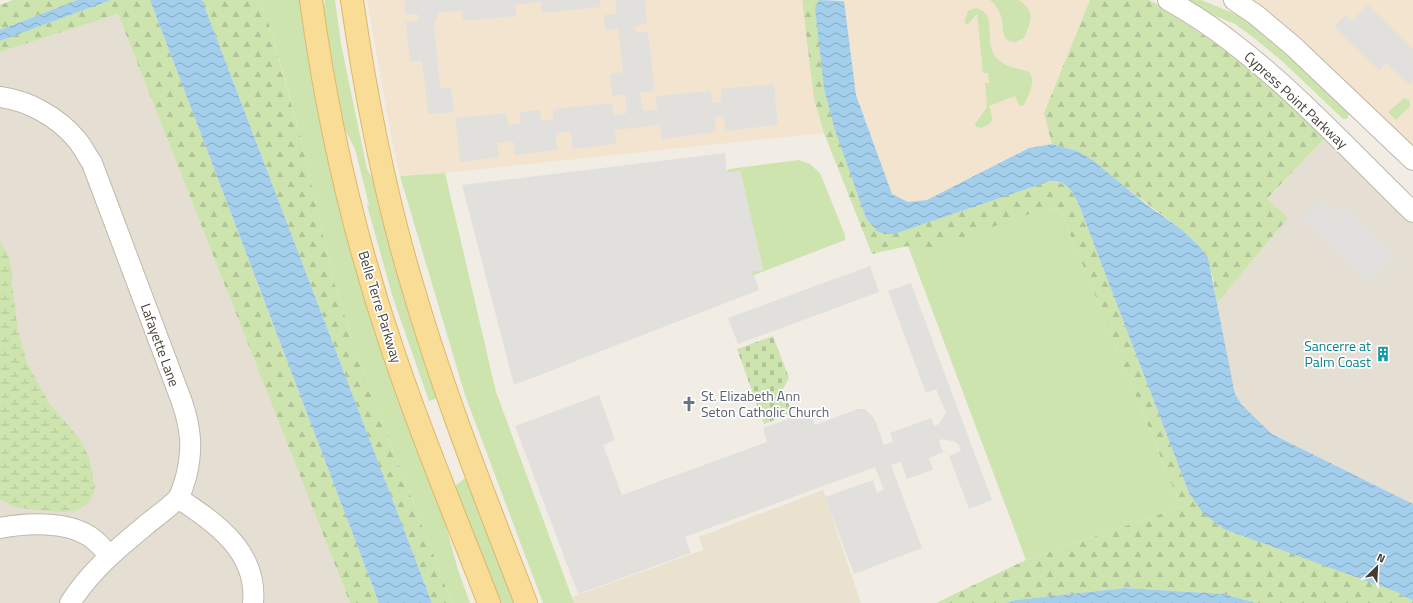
<svg xmlns="http://www.w3.org/2000/svg" width="1413" height="603" font-family="'Titillium Web',sans-serif">
<defs>
<pattern id="forest-firs" width="22" height="20" patternUnits="userSpaceOnUse"><rect width="22" height="20" fill="#cde4af"/><path d="M5 1l3.5 6h-7zM16 11l3.5 6h-7z" fill="#b1c497"/></pattern>
<pattern id="wetland-marsh" width="20" height="14" patternUnits="userSpaceOnUse"><rect width="20" height="14" fill="#cde4af"/><path d="M1 5h8M5 5V1M11 12h8M15 12V8" fill="none" stroke="#b1c497"/></pattern>
<pattern id="cemetery-stones" width="16" height="16" patternUnits="userSpaceOnUse"><rect width="16" height="16" fill="#cde4af"/><path d="M2 7V4a2 2 0 0 1 4 0v3zM10 15v-3a2 2 0 0 1 4 0v3z" fill="#b1c497"/></pattern>
<pattern id="water-waves" width="16" height="10" patternUnits="userSpaceOnUse"><rect width="16" height="10" fill="#a3cfec"/><path d="M0 5q4-4 8 0t8 0" fill="none" stroke="#86a9c0"/></pattern>
</defs>
<rect width="100%" height="100%" fill="#f1ede4"/>
<!-- residential -->
<g fill="#e5dfd3">
<polygon points="118,14 350,603 0,603 0,52"/>
<polygon points="1326,137 1413,224 1413,504 1272,434 1242,405 1235,394 1217,303 1288,218 1267,200"/>
</g>
<!-- commercial -->
<g fill="#f3e4d0">
<polygon points="367,0 802,0 814,99 824,133 445,173 400,176 390,130"/>
<polygon points="843,0 1090,0 1044,112 1052,144 1029,148 927,200 908,202 892,194 856,95 844,1"/>
<polygon points="1249,0 1413,0 1413,150"/>
</g>
<!-- education -->
<polygon fill="#eae2cf" points="823,490 861,603 574,603 572,597 703,550 699,537"/>
<!-- green -->
<g fill="#cde4af">
<polygon points="259,0 303,0 458,570 470,603 452,603 376,406 353,342 334,282 300,135 283,73 267,17"/>
<polygon points="325,0 335,0 341,44 367,169 379,189 438,398 429,401 393,298 367,205 369,205 355,149 343,126 337,106 323,11"/>
<path d="M990 0C998 0 1010 0 1018 0 1021 1 1024 4 1026 6 1035 16 1029 26 1024 38L1015 42C1000 42 1004 27 1001 16 999 9 995 4 990 0Z"/>
<polygon points="1185,0 1201,0 1243,17 1288,55 1347,111 1349,114 1347,119 1343,119 1282,61 1254,38 1235,24 1206,12"/>
<path d="M976 8C980 9 984 11 986 14 994 26 984 50 1000 61 1007 67 1020 69 1029 72 1037 82 1028 95 1024 105L1022 106 1019 105 1015 96 989 106C993 120 996 122 981 128L976 127 975 124 987 107 985 83H989L988 73H983L977 14 967 25 964 22 968 11Z"/>
<polygon points="1404,98 1409,100 1410,106 1396,120 1388,112"/>
<polygon points="799,160 810,164 820,173 845,235 845,240 754,275 751,274 751,272 763,270 740,171 728,173 726,172 729,169"/>
<polygon points="445,173 496,392 574,603 543,603 465,395 400,176"/>
<polygon points="1047,208 1059,210 1062,214 1181,507 1026,560 908,246 919,249"/>
<polygon points="466,477 518,603 499,603 454,486 459,483"/>
</g>
<!-- forest -->
<g fill="url(#forest-firs)">
<polygon points="13,0 77,0 0,30 0,5"/>
<polygon points="111,0 150,0 379,603 350,603 118,14 0,52 0,41"/>
<polygon points="202,0 259,0 267,17 300,135 334,282 353,342 376,406 452,603 432,603"/>
<path d="M802 0H819L866 218 1050 181C1069 182 1071 191 1079 205L1189 493 1397 592 1413 601V603H1256L1224 594 1125 588 1015 600 1006 603H936L1026 560 1181 507 1062 214 1059 210 1047 208 935 247 919 249 908 246 872 254 824 133 814 99Z"/>
<polygon points="1090,0 1149,0 1163,7 1219,46 1268,84 1326,137 1267,199 1288,218 1217,303 1212,274 1199,246 1181,229 1077,151 1052,144 1044,113"/>
</g>
<!-- wetland -->
<polygon fill="url(#wetland-marsh)" points="0,241 8,255 12,271 12,285 18,330 27,363 49,403 79,438 89,457 95,487 91,500 83,507 74,511 62,512 36,510 14,507 0,499"/>
<!-- cemetery -->
<polygon fill="url(#cemetery-stones)" points="773,336 789,378 783,389 792,413 764,424 737,349"/>
<!-- parking -->
<g fill="#e2e0dd">
<polygon points="416,0 600,0 601,7 542,13 541,2 515,5 516,16 463,21 462,10 439,13 434,25 440,88 451,88 454,112 428,114 422,61 410,62 406,22 419,20 418,14 406,15 404,1"/>
<polygon points="615,0 645,0 647,24 635,26 636,33 648,32 655,91 640,93 643,111 657,110 656,96 711,91 712,103 722,102 721,89 774,84 778,125 725,131 724,116 715,117 716,132 662,139 660,125 615,130 616,144 573,149 570,131 556,134 557,150 515,155 513,141 497,143 499,157 460,162 455,118 507,113 508,125 521,123 519,112 540,110 541,121 553,120 553,109 612,103 614,115 627,113 625,94 612,96 610,74 623,72 618,29 605,30 604,15 617,14"/>
<polygon points="1368,5 1413,49 1413,80 1409,85 1387,63 1379,70 1334,27 1346,15 1352,21"/>
<polygon points="725,153 727,173 740,171 763,269 751,273 754,275 759,290 514,385 462,185"/>
<polygon points="1322,198 1337,213 1344,205 1397,257 1369,286 1301,220"/>
<polygon points="870,266 879,292 738,344 728,318"/>
<polygon points="911,283 992,500 969,509 949,456 961,451 959,445 955,442 943,439 939,441 943,452 929,458 933,470 907,479 901,462 891,465 922,548 854,574 825,497 873,480 877,493 884,490 875,467 685,537 691,553 578,594 515,426 599,395 615,440 603,445 622,495 767,442 763,428 810,411 815,425 858,409 865,409 874,418 884,445 893,442 890,433 931,418 934,426 939,424 946,413 936,389 926,393 888,291"/>
</g>
<!-- water -->
<g fill="url(#water-waves)">
<polygon points="77,0 111,0 0,41 0,30"/>
<polygon points="150,0 202,0 432,603 379,603"/>
<path d="M819 0 844 1 856 95 892 194 908 202 927 200 1029 148 1052 144 1077 151 1091 159 1147 205 1181 229 1199 246 1208 258 1235 394 1242 405 1272 434 1413 504V601L1397 592 1224 529 1203 513 1189 493 1079 205C1071 191 1069 181 1050 181L894 234H885L877 231 866 218 834 127 824 88 815 8Z"/>
<polygon points="1125,588 1224,594 1256,603 1006,603 1015,600"/>
</g>
<g fill="none" stroke-linecap="round" stroke-linejoin="round">
<!-- minor casing -->
<g stroke="#bfb8ab" stroke-width="22">
<g id="minor">
<path d="M1168 0C1191 13 1213 27 1234 44 1299 94 1354 155 1413 212"/>
<polyline points="1234,0 1256,15 1293,46 1413,160"/>
<path d="M0 97C29 101 58 117 77 140 83 147 87 156 92 163L182 402C191 429 193 449 186 477 184 483 182 491 179 497 175 503 153 519 146 525 117 549 91 570 70 603"/>
<path d="M178 498C216 523 258 552 253 603"/>
<path d="M0 528C26 523 66 521 89 536 97 541 103 548 109 555"/>
</g>
</g>
<!-- major casing -->
<g stroke="#ddb867" stroke-width="24">
<g id="major">
<path d="M311 0C327 118 354 236 392 348 421 435 456 518 489 603"/>
<path d="M352 0C366 98 385 196 414 291 445 397 486 500 526 603"/>
</g>
</g>
<!-- minor -->
<use href="#minor" stroke="#fff" stroke-width="20"/>
<!-- major -->
<use href="#major" stroke="#f9dc96" stroke-width="22"/>
</g>
<!-- icons -->
<defs>
<g id="building-bare" transform="scale(1.2)"><path d="M-4-6H4V6H1V3H-1V6H-4ZM-2.5-4.3h1.7v1.8h-1.7ZM.8-4.3h1.7v1.8H.8ZM-2.5-1h1.7V.8h-1.7ZM.8-1h1.7V.8H.8Z" fill="#0f9aa8" stroke="#fff" stroke-width="2.5" paint-order="stroke"/></g>
<g id="church-bare" transform="scale(1.2)"><path d="M-1.2-6h2.4v3.5h3.3v2.4h-3.3V6h-2.4V-.1h-3.3v-2.4h3.3Z" fill="#6b7280" stroke="#fff" stroke-width="2.5" paint-order="stroke"/></g>
</defs>
<g fill-rule="evenodd">
<use href="#building-bare" x="1383" y="354"/>
<use href="#church-bare" x="689" y="404"/>
</g>
<g text-anchor="middle" stroke-width="3.5" stroke-linejoin="round" paint-order="stroke">
<!-- street labels -->
<g font-size="14" fill="#433d35" stroke="#fff">
<text transform="translate(1296 100) rotate(43)" y="5">Cypress Point Parkway</text>
<text transform="translate(380 307) rotate(73)" y="5">Belle Terre Parkway</text>
<text transform="translate(160 345) rotate(70)" y="5">Lafayette Lane</text>
</g>
<!-- culture labels -->
<g font-size="14" fill="#0d838f" stroke="#fff" text-anchor="end">
<text x="1371" y="351">Sancerre at<tspan x="1371" dy="16">Palm Coast</tspan></text>
</g>
<!-- worship labels -->
<g font-size="14" fill="#5b616d" stroke="#fff" text-anchor="start">
<text x="701" y="401">St. Elizabeth Ann<tspan x="701" dy="16">Seton Catholic Church</tspan></text>
</g>
</g>
<!-- north arrow -->
<g transform="translate(1377 567) rotate(24)" stroke="#ffffff" stroke-width="3" paint-order="stroke">
<path d="M0-3L7 15L0 10L-7 15Z" fill="#433d35"/>
<text y="-6" font-size="11" font-weight="bold" text-anchor="middle" fill="#433d35">N</text>
</g>
</svg>
